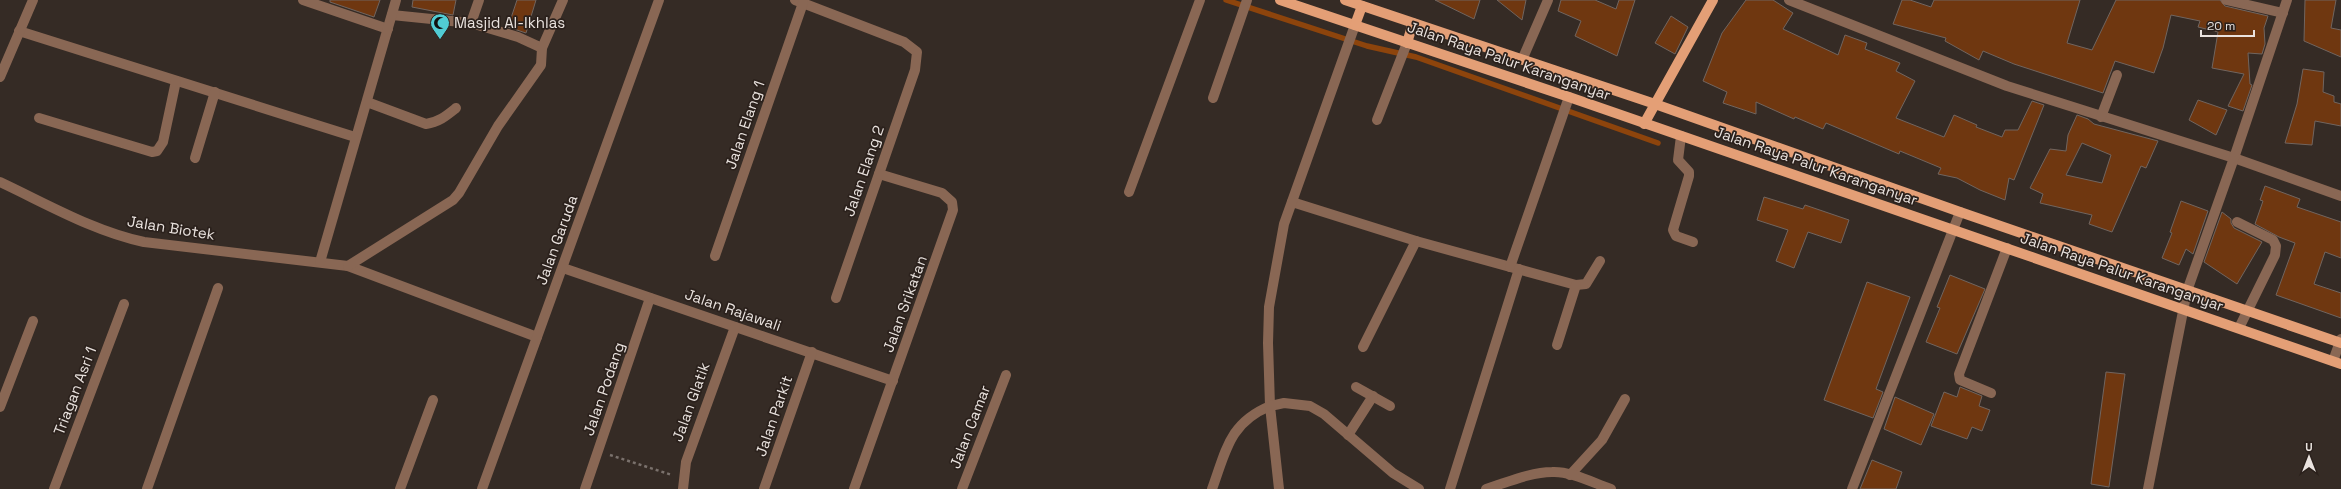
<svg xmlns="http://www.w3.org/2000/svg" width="2341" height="489" font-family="'Space Grotesk',sans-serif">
<rect width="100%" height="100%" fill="#352b25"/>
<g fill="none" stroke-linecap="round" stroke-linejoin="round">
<!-- stream -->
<polyline stroke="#8d440c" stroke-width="5.5" points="1226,0 1367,46 1416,57 1658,143"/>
</g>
<!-- building -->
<g fill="#6f3710" stroke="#71655f" fill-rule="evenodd">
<polygon points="330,0 380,0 374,17 330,2"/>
<polygon points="413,0 456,0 453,15 412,7"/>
<polygon points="517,0 536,0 526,33 508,27"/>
<polygon points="1435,0 1480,0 1474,19"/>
<polygon points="1497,0 1526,0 1522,20"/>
<polygon points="1561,0 1595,0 1616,9 1619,0 1635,0 1617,56 1575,36 1581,21 1558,11"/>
<polygon points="1746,0 1773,0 1793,13 1783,29 1838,55 1845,35 1867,43 1865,49 1900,63 1896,71 1915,81 1896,118 1944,137 1954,115 1977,125 1976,127 2002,137 2005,130 2018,130 2032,101 2044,105 2014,180 2009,178 2005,200 1980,190 1957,178 1938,174 1941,168 1900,151 1899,154 1826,123 1823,129 1795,117 1794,119 1756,102 1756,114 1723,103 1727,92 1703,81 1722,33"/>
<polygon points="1902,0 1910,0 1931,7 1934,0 2080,0 2067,43 2092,50 2116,0 2220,0 2225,6 2268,16 2264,28 2265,44 2262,54 2248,53 2250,84 2252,85 2243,111 2228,106 2244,74 2212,68 2218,32 2198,27 2200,21 2171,15 2163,48 2154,73 2115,61 2103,93 2014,64 1983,51 1979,60 1945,41 1946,38 1893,24"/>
<polygon points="2305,0 2336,0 2331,28 2341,30 2341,57 2304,41"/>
<polygon points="1671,16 1688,27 1675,54 1655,43"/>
<polygon points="2303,69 2324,72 2323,92 2334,96 2334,102 2341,104 2341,126 2315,121 2312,145 2285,143 2297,104"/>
<polygon points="2198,100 2227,110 2216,135 2189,120"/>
<path d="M2077 115 2088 119 2094 124 2158 141 2146 168 2141 166 2112 232 2089 224 2092 215 2040 203 2043 194 2030 188 2050 149 2066 151 2068 135ZM2082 143 2111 155 2102 183 2066 175Z"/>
<polygon points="2265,186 2300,199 2297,207 2341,222 2341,258 2325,252 2314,284 2341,293 2341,318 2276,295 2295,243 2279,237 2255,224 2263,201 2260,200"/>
<polygon points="1764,197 1803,209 1805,205 1849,220 1841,243 1808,232 1794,268 1776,261 1788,230 1757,220"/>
<polygon points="2181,201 2208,211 2193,254 2186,249 2179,265 2162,258 2172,233 2170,232"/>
<polygon points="2222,212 2231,219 2231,223 2234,228 2262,242 2237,284 2204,262"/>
<polygon points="1950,275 1985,289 1957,354 1926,342 1940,308 1937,307"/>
<polygon points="1867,282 1910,297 1876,389 1883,392 1873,418 1824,400"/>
<polygon points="2106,372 2125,374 2109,487 2091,484"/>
<polygon points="1960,387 1982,396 1979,406 1990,410 1982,431 1972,427 1967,439 1931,426 1944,392 1957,397"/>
<polygon points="1895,397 1934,414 1921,445 1884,429"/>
<polygon points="1872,460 1902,472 1896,489 1860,489"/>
</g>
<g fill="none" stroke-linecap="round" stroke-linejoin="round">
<!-- path -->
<polyline stroke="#7a716c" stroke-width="2.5" stroke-dasharray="3 3" stroke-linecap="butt" points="610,455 672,475"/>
<!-- minor -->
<g stroke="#896754" stroke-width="10">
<polyline points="303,0 388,29"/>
<polyline points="795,0 904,42 917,52 915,70 836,298"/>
<polyline points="1789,0 2007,86 2234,158 2341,196"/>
<polyline points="2226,0 2283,13"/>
<polyline points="392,15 471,23 518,37 542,48"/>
<polyline points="471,23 479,0"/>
<polyline points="19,31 355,137"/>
<polyline points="1522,60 1548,0"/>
<polyline points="0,77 33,0"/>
<polyline points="1213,98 1247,0"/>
<path d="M367 102 426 124C439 122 446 116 456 108"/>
<polyline points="2101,117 2117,75"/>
<polyline points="39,118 152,152 157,151 163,142 176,81"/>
<polyline points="1377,120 1407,43"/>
<polyline points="1681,136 1678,160 1689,172 1689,176 1673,230 1676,236 1693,242"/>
<polyline points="195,158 215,92"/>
<path d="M0 182C47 204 93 231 144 242L348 266 537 337"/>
<polyline points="1129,192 1200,0"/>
<polyline points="1292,202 1416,241 1576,285 1586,284 1600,261"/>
<polyline points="2237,222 2273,240 2276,246 2275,255 2239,328"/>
<polyline points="715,256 803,3"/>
<polyline points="320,262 396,0"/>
<polyline points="348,266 453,200 459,193 498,126 541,65 542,48 563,0"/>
<polyline points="1510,267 1569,97"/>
<polyline points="563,268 893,381"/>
<polyline points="1557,345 1576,285"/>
<polyline points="1363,347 1416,241"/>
<polyline points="2333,361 2341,339"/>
<polyline points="1356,387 1390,406"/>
<polyline points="1991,393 1960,380 1959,374 2007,248"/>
<polyline points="0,407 33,321"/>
<polyline points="1348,435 1373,396"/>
<polyline points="1570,475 1602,440 1625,399"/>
<polyline points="54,489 124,304"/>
<polyline points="147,489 218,288"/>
<polyline points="400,489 433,400"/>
<polyline points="482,489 659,0"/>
<polyline points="585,489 650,298"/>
<polyline points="683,489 686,462 735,327"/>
<polyline points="764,489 812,352"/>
<polyline points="854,489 953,210 952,202 942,193 879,174"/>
<polyline points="962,489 1006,375"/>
<path d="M1212 489C1226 451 1229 423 1270 406L1268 343 1269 307 1284 224 1355 25"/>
<polyline points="1279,489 1270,406 1284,403 1310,406 1324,414 1393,473 1419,489"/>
<polyline points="1450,489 1519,269"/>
<path d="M1486 489C1506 483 1530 472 1552 472 1571 471 1593 483 1611 489"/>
<polyline points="1852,489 1960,212"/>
<polyline points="2148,489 2187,291 2234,158 2287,0"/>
</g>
<!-- major -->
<g stroke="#e49f76" stroke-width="10">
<polyline points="1280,0 1569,97 2341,364"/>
<polyline points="1345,0 1655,104 1960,212 2341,343"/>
<polyline points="1355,25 1362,6"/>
<polyline points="1407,43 1413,23"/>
<polyline points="1644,124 1713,0"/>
</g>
</g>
<!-- icons -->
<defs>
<g id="mosque-pin" transform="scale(1)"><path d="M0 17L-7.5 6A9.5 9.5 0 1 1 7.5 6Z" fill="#51ccd4" stroke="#2b211c"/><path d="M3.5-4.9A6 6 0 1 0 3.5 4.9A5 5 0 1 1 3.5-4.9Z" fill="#111"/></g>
</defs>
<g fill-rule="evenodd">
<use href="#mosque-pin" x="440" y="23"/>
</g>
<g text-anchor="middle" stroke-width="3.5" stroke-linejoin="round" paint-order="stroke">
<!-- poi labels -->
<g font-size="15" fill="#eae3df" stroke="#2b211c" text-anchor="start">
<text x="454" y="28">Masjid Al-Ikhlas</text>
</g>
<!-- street labels -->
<g font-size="15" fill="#eae3df" stroke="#2b211c">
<text transform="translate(1509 61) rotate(19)" y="5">Jalan Raya Palur Karanganyar</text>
<text transform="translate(745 125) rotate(-71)" y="5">Jalan Elang 1</text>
<text transform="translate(1816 166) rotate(19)" y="5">Jalan Raya Palur Karanganyar</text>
<text transform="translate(864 171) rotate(-71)" y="5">Jalan Elang 2</text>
<text transform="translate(171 228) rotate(9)" y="5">Jalan Biotek</text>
<text transform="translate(557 240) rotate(-70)" y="5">Jalan Garuda</text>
<text transform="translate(2122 272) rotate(19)" y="5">Jalan Raya Palur Karanganyar</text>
<text transform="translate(905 304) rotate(-70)" y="5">Jalan Srikatan</text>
<text transform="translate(733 310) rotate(19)" y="5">Jalan Rajawali</text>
<text transform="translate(604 389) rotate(-71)" y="5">Jalan Podang</text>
<text transform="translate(75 391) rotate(-69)" y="5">Triagan Asri 1</text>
<text transform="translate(691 402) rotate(-70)" y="5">Jalan Glatik</text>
<text transform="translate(774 416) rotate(-71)" y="5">Jalan Parkit</text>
<text transform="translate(970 427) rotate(-69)" y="5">Jalan Camar</text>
</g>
</g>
<!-- north arrow -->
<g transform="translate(2309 457)" stroke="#2b211c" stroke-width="3" paint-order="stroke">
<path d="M0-3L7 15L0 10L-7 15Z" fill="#eae3df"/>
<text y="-6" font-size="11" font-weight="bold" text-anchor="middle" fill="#eae3df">U</text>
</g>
<!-- scale -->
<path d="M2201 30v6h53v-6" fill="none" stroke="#eae3df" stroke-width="2"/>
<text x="2207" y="30" font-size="12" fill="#eae3df" stroke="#2b211c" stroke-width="3" paint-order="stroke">20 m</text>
</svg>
